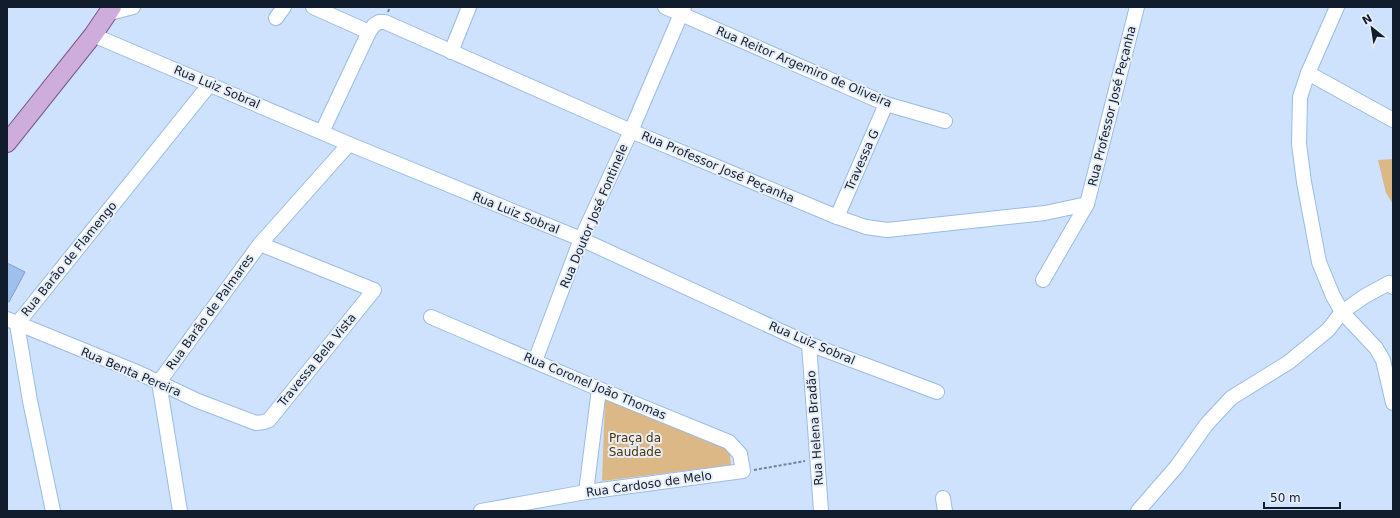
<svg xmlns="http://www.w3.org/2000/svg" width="1400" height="518" font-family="'DejaVu Sans',sans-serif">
<rect width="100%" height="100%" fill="#cee2fe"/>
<!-- green -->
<g fill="#dbb886">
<polygon points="1393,159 1393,204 1386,193 1378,160"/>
<polygon points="605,399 729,446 731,465 602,481"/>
</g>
<!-- building -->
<polygon fill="#9fc0ed" stroke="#7e9ec9" points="7,263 25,272 9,302 7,301"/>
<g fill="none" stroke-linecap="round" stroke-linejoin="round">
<!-- minor casing -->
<g stroke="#9abbe7" stroke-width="16">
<g id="minor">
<polyline points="313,7 369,32"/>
<polyline points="665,7 886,104 945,121"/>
<polyline points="1337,7 1308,73 1300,97 1299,144 1304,182 1319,262 1333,296 1342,312 1376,348 1383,360 1393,403"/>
<polyline points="110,13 133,7"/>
<polyline points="276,18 284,7"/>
<polyline points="93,35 349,144 581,239 809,344 937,392"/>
<polyline points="451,52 469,7"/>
<polyline points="1308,73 1393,120"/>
<polyline points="322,132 369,32 374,25 379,22 385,22 631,131 837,217 866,227 887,230 1045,213 1087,204"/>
<polyline points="837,217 886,104"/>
<polyline points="1043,280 1087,204 1137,7"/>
<polyline points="431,317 599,389 729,442 740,454 743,471 586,492 481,511"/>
<polyline points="7,319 139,373 198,401 256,423 264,422 269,420 374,290 260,244"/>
<polyline points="809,344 821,511"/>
<polyline points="535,361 581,239 631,131 684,7"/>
<polyline points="586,492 599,389"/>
<polyline points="943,498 945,511"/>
<polyline points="53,511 30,401 17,324 210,84"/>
<polyline points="180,511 159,382 260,244 349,144"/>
<polyline points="1138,511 1177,466 1206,425 1231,398 1289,362 1328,330 1342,312 1365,296 1389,283 1393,287"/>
</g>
</g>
<!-- major casing -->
<g stroke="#775790" stroke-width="20">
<polyline id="major" points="7,143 93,35 112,7"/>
</g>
<!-- path -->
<g stroke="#718197" stroke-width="2" stroke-dasharray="3 2" stroke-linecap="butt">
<polyline points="388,12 390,7"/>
<polyline points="754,470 805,461"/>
</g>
<!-- minor -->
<use href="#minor" stroke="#fff" stroke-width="14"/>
<!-- major -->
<use href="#major" stroke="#ceaddc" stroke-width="18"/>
</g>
<g text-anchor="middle" stroke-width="4" stroke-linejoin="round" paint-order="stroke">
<!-- street labels -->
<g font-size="12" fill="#111d2d" stroke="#e7eef8">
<text transform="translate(804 67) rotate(23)" y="4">Rua Reitor Argemiro de Oliveira</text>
<text transform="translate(217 87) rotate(23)" y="4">Rua Luiz Sobral</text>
<text transform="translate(1112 106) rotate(-76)" y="4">Rua Professor José Peçanha</text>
<text transform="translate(862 160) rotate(-66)" y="4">Travessa G</text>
<text transform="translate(718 167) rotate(23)" y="4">Rua Professor José Peçanha</text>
<text transform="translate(516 213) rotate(22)" y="4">Rua Luiz Sobral</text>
<text transform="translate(594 216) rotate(-67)" y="4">Rua Doutor José Fontinele</text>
<text transform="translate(69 259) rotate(-51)" y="4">Rua Barão de Flamengo</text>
<text transform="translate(210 312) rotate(-54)" y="4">Rua Barão de Palmares</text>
<text transform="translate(812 343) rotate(23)" y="4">Rua Luiz Sobral</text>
<text transform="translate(317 360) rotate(-51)" y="4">Travessa Bela Vista</text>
<text transform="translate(131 372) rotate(23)" y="4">Rua Benta Pereira</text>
<text transform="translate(595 386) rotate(23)" y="4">Rua Coronel João Thomas</text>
<text transform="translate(815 428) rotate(-94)" y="4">Rua Helena Bradão</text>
<text transform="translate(649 484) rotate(-8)" y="4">Rua Cardoso de Melo</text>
</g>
<!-- park labels -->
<g font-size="12" fill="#4e3301" stroke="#e7eef8">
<text x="635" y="442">Praça da<tspan x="635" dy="14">Saudade</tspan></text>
</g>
</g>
<!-- border -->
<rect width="1400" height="518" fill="none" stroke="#111d2d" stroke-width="16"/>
<!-- north arrow -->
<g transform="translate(1372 28) rotate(330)" stroke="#e7eef8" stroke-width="3" paint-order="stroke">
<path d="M0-3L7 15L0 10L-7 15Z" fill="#111d2d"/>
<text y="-6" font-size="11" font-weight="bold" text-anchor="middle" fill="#111d2d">N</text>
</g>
<!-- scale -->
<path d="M1264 502v6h76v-6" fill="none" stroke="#111d2d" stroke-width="2"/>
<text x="1270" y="502" font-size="12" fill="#111d2d" stroke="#e7eef8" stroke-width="3" paint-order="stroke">50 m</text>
</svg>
